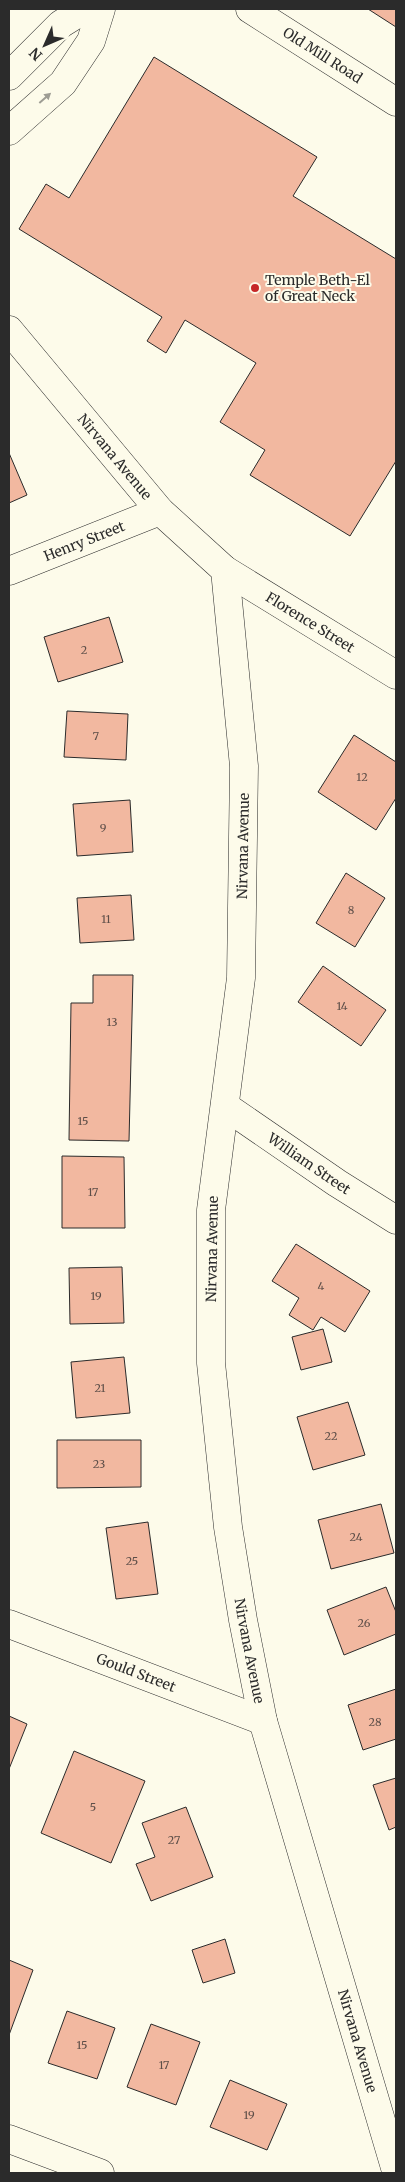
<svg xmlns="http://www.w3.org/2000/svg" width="405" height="2182" font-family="Merriweather,serif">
<rect width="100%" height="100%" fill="#fdfbea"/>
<!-- building -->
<g fill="#f2b8a0" stroke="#2b2b2b">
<polygon points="368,9 396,9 396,27"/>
<polygon points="154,57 317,157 293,196 396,259 396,461 350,536 250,475 265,450 220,422 256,363 185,320 166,353 147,341 162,317 19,229 46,184 69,198"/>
<polygon points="9,453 27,495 9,503"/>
<polygon points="109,617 123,662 58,682 44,637"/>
<polygon points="67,711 128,714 126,760 64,757"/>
<polygon points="354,735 396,762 396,798 376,830 318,792"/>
<polygon points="130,800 133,852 77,856 73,804"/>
<polygon points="346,873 385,898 355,947 316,923"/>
<polygon points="131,895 134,940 80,943 77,898"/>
<polygon points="323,966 386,1010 361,1046 298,1002"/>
<polygon points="93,975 133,975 129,1141 69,1140 71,1003 93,1003"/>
<polygon points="62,1156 124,1157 125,1228 62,1228"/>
<polygon points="296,1244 370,1291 345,1332 321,1317 313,1330 289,1315 299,1298 272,1281"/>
<polygon points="122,1267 124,1323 70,1324 69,1268"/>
<polygon points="323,1329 332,1362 301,1370 292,1337"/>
<polygon points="124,1357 130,1413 76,1418 71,1362"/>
<polygon points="348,1402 365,1455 313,1470 297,1417"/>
<polygon points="57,1440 141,1440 141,1487 57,1488"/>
<polygon points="381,1504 394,1553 331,1569 318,1520"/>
<polygon points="148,1522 158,1594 116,1599 106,1528"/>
<polygon points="386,1587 396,1612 396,1634 344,1655 327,1610"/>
<polygon points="396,1689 396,1739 363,1750 348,1705"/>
<polygon points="9,1716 27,1724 9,1769"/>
<polygon points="74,1751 145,1781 111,1863 41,1833"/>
<polygon points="396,1778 396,1827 389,1830 373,1785"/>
<polygon points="186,1807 213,1877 151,1901 136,1864 155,1857 142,1823"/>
<polygon points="225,1939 235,1973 203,1983 192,1950"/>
<polygon points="9,1960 33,1970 9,2035"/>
<polygon points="67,2011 115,2028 97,2079 48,2063"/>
<polygon points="151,2024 200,2042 176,2105 127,2087"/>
<polygon points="230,2080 287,2104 267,2150 210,2127"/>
</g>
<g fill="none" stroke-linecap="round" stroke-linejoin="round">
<!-- minor casing -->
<g stroke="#2b2b2b" stroke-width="29">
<g id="minor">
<path id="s1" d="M9 330 160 511 225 570 244 766 241 978 211 1210V1363L228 1527 243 1620 263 1721 396 2171"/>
<path id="s2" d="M225 570 396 675"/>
<path id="s3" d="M9 571 160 511"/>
<path id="s4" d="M225 1106 337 1183 396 1220"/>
<path id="s5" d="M9 1624 263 1721"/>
<polyline points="9,2139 100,2173"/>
</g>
</g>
<!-- tertiary casing -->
<g stroke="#2b2b2b" stroke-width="29">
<g id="tertiary">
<path id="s6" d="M250 9 396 102"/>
</g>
</g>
<!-- primary casing -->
<g stroke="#2b2b2b" stroke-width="29">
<g id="primary">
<polyline points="9,76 61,24 85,9"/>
<polyline points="9,131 63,83 91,41 101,9"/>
</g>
</g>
<!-- minor -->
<use href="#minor" stroke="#fdfbea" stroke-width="28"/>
<!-- tertiary -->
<use href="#tertiary" stroke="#fdfbea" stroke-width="28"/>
<!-- primary -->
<use href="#primary" stroke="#fdfbea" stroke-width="28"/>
</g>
<!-- one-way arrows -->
<defs><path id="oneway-solid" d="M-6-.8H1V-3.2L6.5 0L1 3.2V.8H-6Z" transform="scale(1.25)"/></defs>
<use fill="#9e9d94" href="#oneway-solid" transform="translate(45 98) rotate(-41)"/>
<!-- markers -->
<circle fill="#c62828" stroke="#fdfbea" stroke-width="2" cx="255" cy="288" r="5"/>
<g text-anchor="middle" stroke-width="4" stroke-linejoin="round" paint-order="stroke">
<!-- number labels -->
<g font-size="11" fill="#5d4e48">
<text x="84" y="654">2</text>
<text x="96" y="740">7</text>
<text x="362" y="781">12</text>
<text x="103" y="832">9</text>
<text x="351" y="914">8</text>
<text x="106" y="923">11</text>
<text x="342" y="1010">14</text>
<text x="112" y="1026">13</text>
<text x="83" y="1125">15</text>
<text x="93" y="1196">17</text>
<text x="321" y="1290">4</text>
<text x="96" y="1300">19</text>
<text x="100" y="1392">21</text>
<text x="331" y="1440">22</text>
<text x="99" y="1468">23</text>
<text x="356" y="1541">24</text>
<text x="132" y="1565">25</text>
<text x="364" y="1627">26</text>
<text x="375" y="1726">28</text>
<text x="93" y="1811">5</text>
<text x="174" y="1844">27</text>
<text x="82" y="2049">15</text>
<text x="164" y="2069">17</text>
<text x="249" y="2119">19</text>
</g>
<!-- street labels -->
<g font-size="14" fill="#2b2b2b" stroke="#fdfbea">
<text dy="5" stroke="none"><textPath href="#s6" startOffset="86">Old Mill Road</textPath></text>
<text dy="5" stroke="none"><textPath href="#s1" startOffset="165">Nirvana Avenue</textPath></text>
<text dy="5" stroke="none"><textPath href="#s3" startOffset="81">Henry Street</textPath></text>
<text dy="5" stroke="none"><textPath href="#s2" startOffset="100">Florence Street</textPath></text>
<text transform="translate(243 846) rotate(-89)" y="5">Nirvana Avenue</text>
<text dy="5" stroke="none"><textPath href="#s4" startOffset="102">William Street</textPath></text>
<text transform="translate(212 1249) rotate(-89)" y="5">Nirvana Avenue</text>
<text dy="5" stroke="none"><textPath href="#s1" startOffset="1410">Nirvana Avenue</textPath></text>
<text dy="5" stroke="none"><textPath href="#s5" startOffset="136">Gould Street</textPath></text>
<text dy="5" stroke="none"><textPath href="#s1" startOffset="1815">Nirvana Avenue</textPath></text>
</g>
<!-- poi labels -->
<g font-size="14" fill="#2b2b2b" stroke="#fdfbea" text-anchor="start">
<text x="265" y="285">Temple Beth-El<tspan x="265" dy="16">of Great Neck</tspan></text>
</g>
</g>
<!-- border -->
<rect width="405" height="2182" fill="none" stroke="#2b2b2b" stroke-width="20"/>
<!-- north arrow -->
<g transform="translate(45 45) rotate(225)" stroke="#fdfbea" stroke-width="4" paint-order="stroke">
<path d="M0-4L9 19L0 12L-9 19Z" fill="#2b2b2b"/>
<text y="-8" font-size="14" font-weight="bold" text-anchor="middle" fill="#2b2b2b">N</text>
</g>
</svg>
